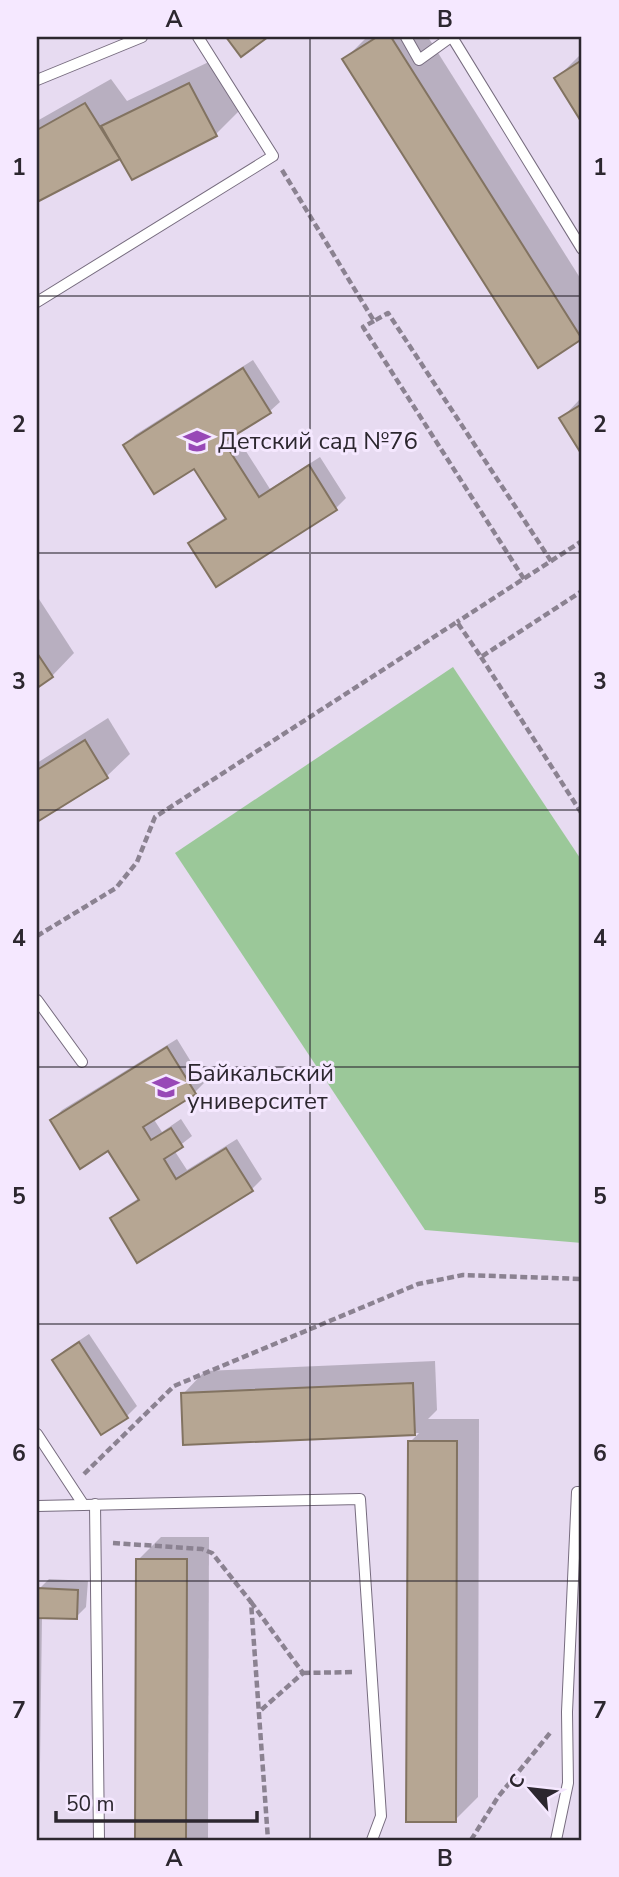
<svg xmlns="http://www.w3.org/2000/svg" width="619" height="1877" font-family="'Nunito Sans',sans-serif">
<rect width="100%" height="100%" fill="#e7dbf1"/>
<!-- green -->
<polygon fill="#9bc899" points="453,667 582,861 582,1243 425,1230 175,853"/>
<!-- shadow -->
<g fill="#0003">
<polygon points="367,37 428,37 582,281 582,338 539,366 345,59"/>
<polygon points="582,53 582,120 556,79"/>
<polygon points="215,59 241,109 216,134 121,157 37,200 37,121 111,79 127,101"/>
<polygon points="253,360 280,402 270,411 235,434 270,489 320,457 346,498 336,508 217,585 191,543 200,534 226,517 194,467 125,445 135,435"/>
<polygon points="582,397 582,452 562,418"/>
<polygon points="37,596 74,653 52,676 37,685"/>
<polygon points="108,718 130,754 107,776 37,820 37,763"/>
<polygon points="177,1039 204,1083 194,1093 153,1118 162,1132 181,1119 192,1136 174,1150 187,1170 237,1139 262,1179 252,1189 112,1219 122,1209 139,1198 109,1149 52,1120 62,1110"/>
<polygon points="89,1334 137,1406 127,1416 55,1360 65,1350"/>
<polygon points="435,1361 437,1410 428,1419 479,1419 478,1797 455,1820 410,1442 419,1433 185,1443 183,1394 205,1371"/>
<polygon points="161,1537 209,1537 208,1840 137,1840 138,1560"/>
<polygon points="49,1579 88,1581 86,1607 76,1617 42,1616 39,1840 37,1840 37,1618 39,1589"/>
</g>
<!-- building -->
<g fill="#b6a693" stroke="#827361" stroke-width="2">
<polygon points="226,37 268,37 241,57"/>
<polygon points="377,37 391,37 582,339 538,368 342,59"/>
<polygon points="582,60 582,123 554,78"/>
<polygon points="189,83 217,136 132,180 101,126"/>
<polygon points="85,103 120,159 37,202 37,130"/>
<polygon points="243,368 271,413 224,442 259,497 309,465 337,510 216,587 188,543 226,519 194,469 154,494 123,445"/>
<polygon points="582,404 582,455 559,418"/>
<polygon points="37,653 53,677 37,688"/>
<polygon points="85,740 108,778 37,822 37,770"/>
<polygon points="167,1047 196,1094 143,1127 151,1140 171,1128 183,1147 164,1159 176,1179 226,1148 253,1191 137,1263 110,1218 139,1200 108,1151 80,1169 50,1120"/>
<polygon points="79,1342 128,1418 101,1435 52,1360"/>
<polygon points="413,1383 415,1435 183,1445 181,1393"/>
<polygon points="408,1441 457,1441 456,1822 406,1822"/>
<polygon points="136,1559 187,1559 186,1840 135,1840"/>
<polygon points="37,1588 78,1590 77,1619 37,1618"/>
</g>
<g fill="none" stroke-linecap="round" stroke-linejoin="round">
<!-- service casing -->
<g stroke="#776c7f" stroke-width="12">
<g id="service">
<polyline points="406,37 419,60 451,37"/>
<polyline points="452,37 582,249"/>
<polyline points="37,80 142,37"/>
<polyline points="37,302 273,156 198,37"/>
<polyline points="37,1000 82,1062"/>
<polyline points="37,1434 83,1504"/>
<polyline points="95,1504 99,1840"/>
<polyline points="37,1506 360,1499 381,1816 372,1840"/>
<polyline points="556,1840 568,1783 567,1712 577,1492 582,1492"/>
</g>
</g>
<!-- path -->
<g stroke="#8b8291" stroke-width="4.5" stroke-dasharray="7 3.5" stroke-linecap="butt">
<polyline points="282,170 374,321 388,313 551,561 457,622"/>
<polyline points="374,321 363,327 524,579"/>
<polyline points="551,561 582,541"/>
<polyline points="481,657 582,814"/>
<polyline points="37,936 116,888 137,862 155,817 457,622 481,657 582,591"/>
<polyline points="84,1474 174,1386 418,1284 463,1275 582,1279"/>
<polyline points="113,1543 202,1549 212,1553 251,1602 268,1840"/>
<polyline points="251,1602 303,1673 260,1711"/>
<polyline points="303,1673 355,1672"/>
<polyline points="471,1840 498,1797 550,1733"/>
</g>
<!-- service -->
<use href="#service" stroke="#fff" stroke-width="10"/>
</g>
<!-- grid -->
<path fill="none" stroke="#2c272f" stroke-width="2" stroke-opacity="0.55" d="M310 37V1840M37 296H582M37 553H582M37 810H582M37 1067H582M37 1324H582M37 1581H582"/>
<!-- icons -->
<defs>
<g id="school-bare" transform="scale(2.1)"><path d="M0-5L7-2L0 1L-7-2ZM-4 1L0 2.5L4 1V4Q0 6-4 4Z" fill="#9848b7" stroke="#f5e8ff" stroke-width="2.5" paint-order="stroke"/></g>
<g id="university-bare" transform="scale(2.1)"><path d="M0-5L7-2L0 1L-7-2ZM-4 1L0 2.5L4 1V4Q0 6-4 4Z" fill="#9848b7" stroke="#f5e8ff" stroke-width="2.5" paint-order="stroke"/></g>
</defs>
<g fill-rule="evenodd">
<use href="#school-bare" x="197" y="441"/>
<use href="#university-bare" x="166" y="1087"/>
</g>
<g text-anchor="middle" stroke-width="6" stroke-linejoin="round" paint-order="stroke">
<!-- poi labels -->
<g font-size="24" fill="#2c272f" stroke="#f5e8ff" text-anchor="start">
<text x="218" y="449">Детский сад №76</text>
<text x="187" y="1081">Байкальский<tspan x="187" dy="28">университет</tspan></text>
</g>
</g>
<!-- border -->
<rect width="619" height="1877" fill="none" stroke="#f5e8ff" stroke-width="77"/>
<!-- north arrow -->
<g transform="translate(531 1789) rotate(298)" stroke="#f5e8ff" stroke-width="5" paint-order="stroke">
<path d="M0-5L12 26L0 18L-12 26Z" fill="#2c272f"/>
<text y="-10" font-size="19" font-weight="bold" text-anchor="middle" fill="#2c272f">С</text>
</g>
<!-- scale -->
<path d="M56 1811v10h201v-10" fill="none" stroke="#2c272f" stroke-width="3.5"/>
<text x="66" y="1811" font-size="21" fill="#2c272f" stroke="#f5e8ff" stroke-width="5" paint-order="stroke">50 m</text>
<rect x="38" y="38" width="542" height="1801" fill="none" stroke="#2c272f" stroke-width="2.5"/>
<g font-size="23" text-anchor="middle" font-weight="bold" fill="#2c272f">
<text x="174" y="27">A</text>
<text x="445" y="27">B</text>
<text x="19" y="175">1</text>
<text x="600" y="175">1</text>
<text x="19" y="432">2</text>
<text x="600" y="432">2</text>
<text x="19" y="689">3</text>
<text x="600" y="689">3</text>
<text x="19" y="946">4</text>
<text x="600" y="946">4</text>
<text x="19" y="1204">5</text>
<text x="600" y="1204">5</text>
<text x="19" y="1461">6</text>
<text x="600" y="1461">6</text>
<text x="19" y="1718">7</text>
<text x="600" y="1718">7</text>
<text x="174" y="1866">A</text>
<text x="445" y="1866">B</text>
</g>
</svg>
